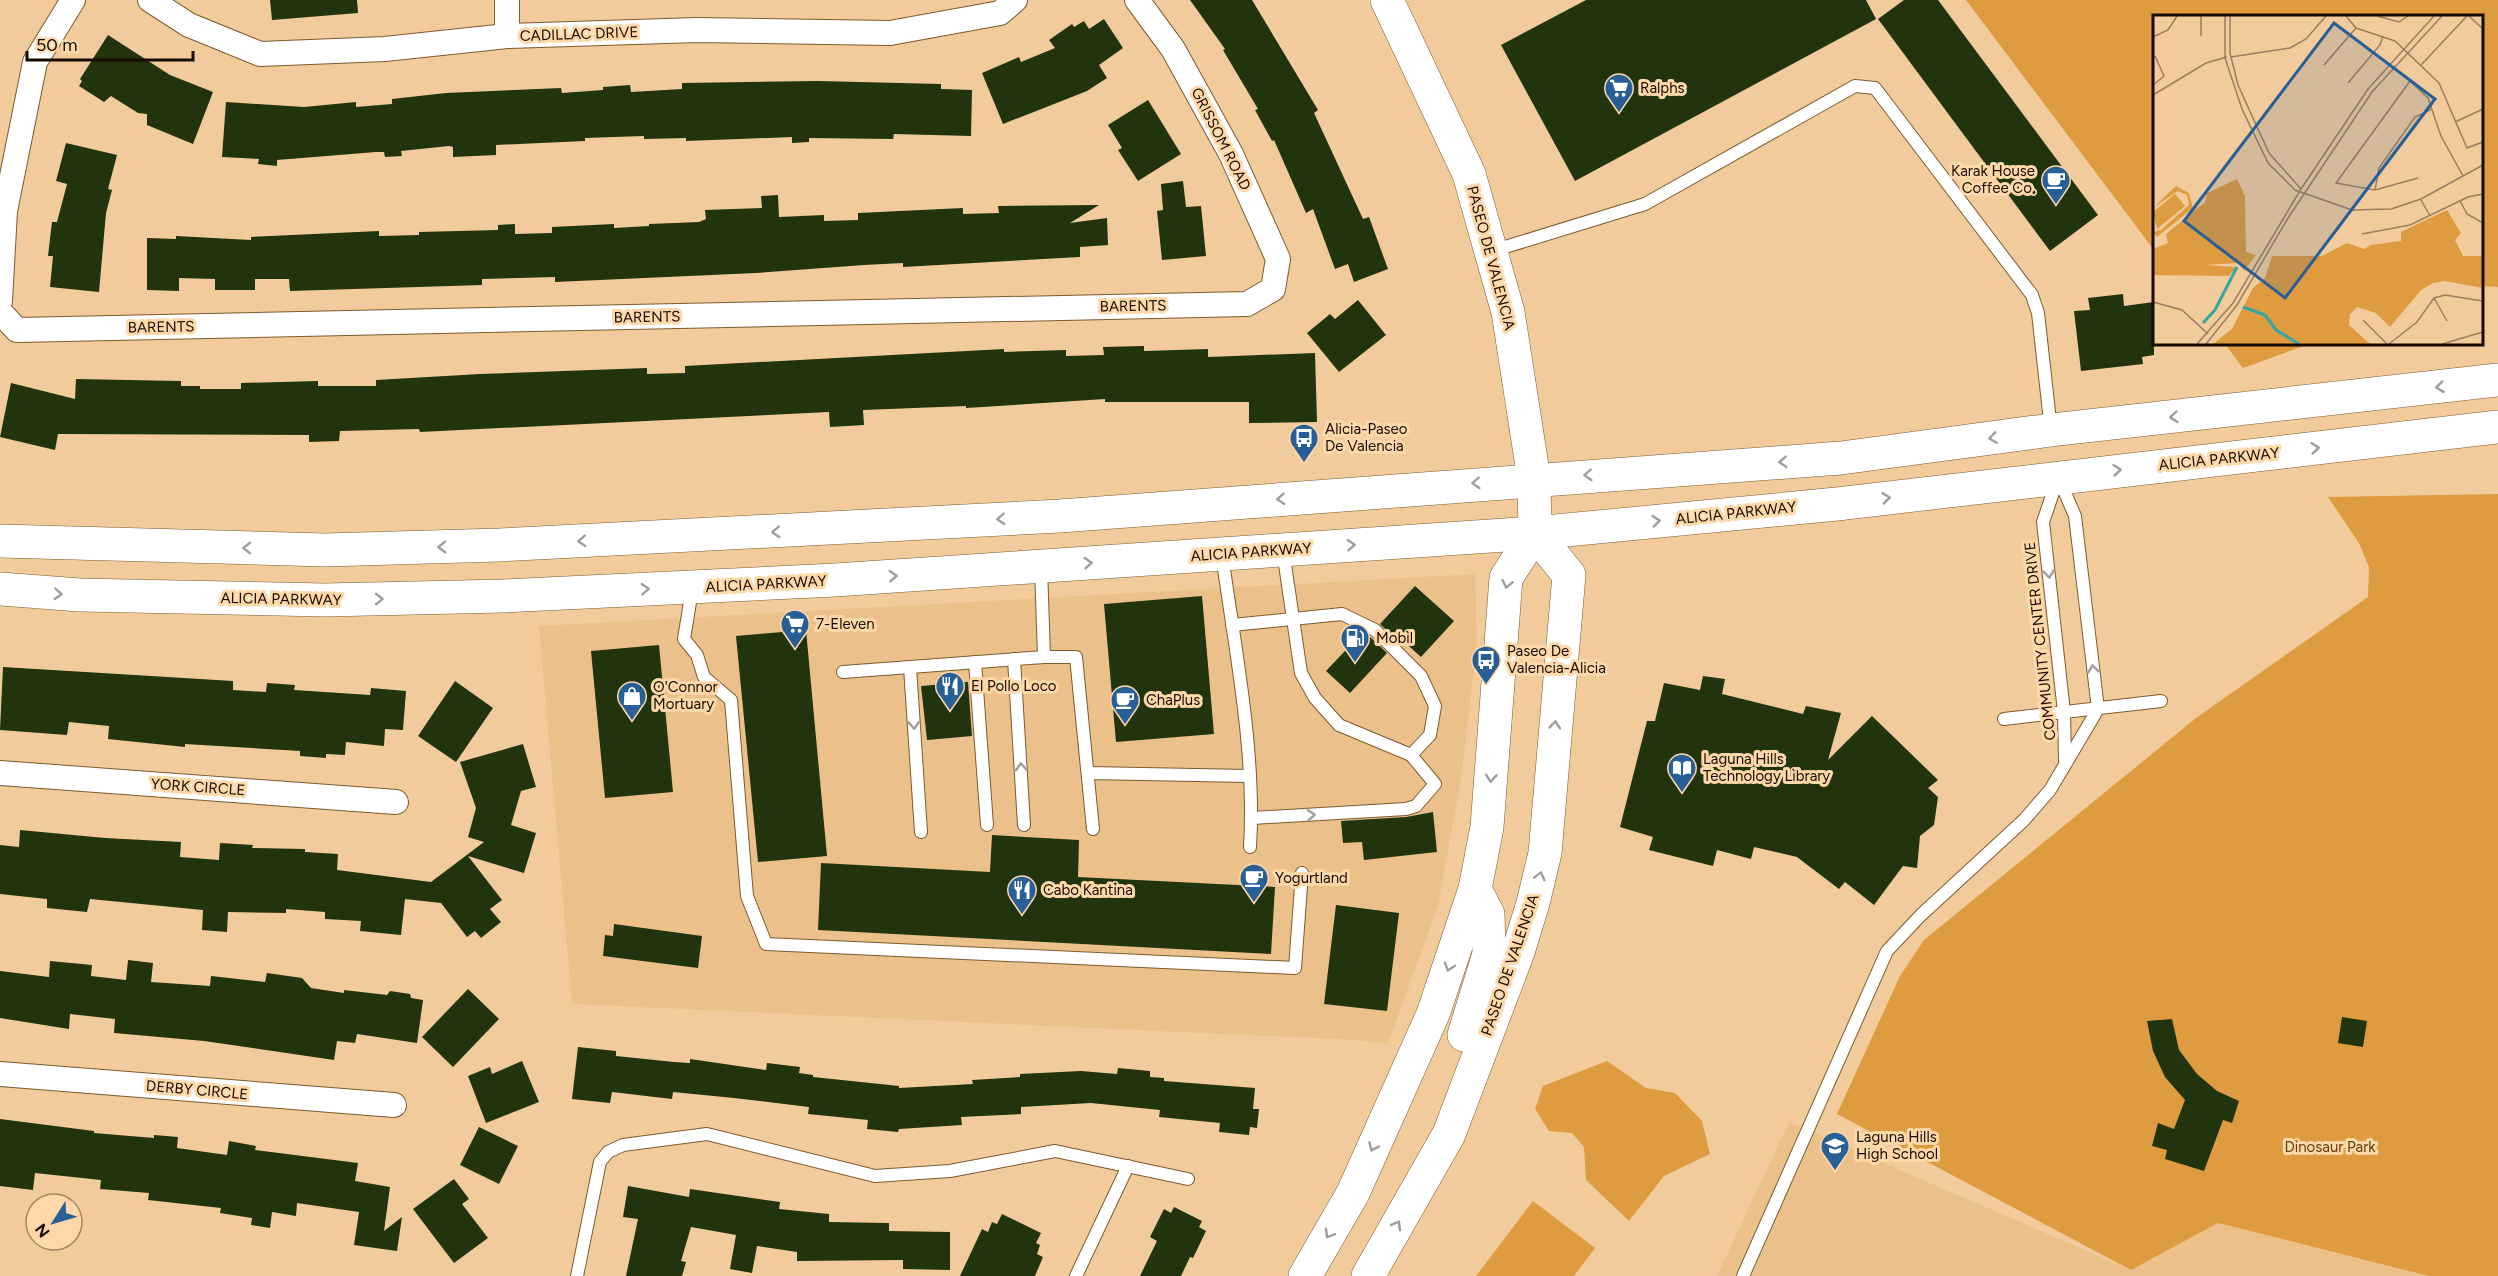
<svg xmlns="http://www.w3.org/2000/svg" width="2498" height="1276" font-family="Figtree,sans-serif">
<rect width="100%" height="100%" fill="#f2cb9c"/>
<!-- built -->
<g fill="#ecc08b">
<polygon points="1475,574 1477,644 1461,779 1438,906 1388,1044 1356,1040 572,1004 539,626"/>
<polygon points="1789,1122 2131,1270 2218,1223 2429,1276 1717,1276"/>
</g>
<!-- green -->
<g fill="#df9b3f">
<polygon points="1966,0 2498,0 2498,287 2482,286 2482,16 2154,16 2154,250"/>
<polygon points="2225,344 2309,344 2243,368"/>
<polygon points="2498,494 2498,1276 2429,1276 2218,1223 2131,1270 1837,1114 1900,976 1924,940 2196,718 2368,597 2369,567 2359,543 2328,497"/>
<polygon points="1607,1061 1646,1088 1675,1093 1702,1121 1710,1154 1664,1176 1629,1221 1586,1180 1584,1147 1572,1133 1549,1131 1535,1109 1543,1086"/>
<polygon points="1533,1201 1595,1248 1574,1276 1476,1276"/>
</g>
<!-- building -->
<g fill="#21340d">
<polygon points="270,0 357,0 358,13 272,20"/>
<polygon points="1190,0 1252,0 1318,110 1314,113 1363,219 1369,217 1388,269 1354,282 1348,264 1335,269 1313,209 1306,213 1274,140 1272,141 1255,110 1258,109 1223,50 1225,49"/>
<polygon points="1586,0 1866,0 1876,19 1575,181 1501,45"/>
<polygon points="1904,0 1938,0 2098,215 2050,251 1878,19"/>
<polygon points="1104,19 1123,48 1099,65 1107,78 1087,91 1003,124 982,73 1019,57 1021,62 1055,48 1049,40 1072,24 1074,27 1084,21 1089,29"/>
<polygon points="108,35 170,75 213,92 193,144 147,125 147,114 138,113 111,96 104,102 79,86 82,81 80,79"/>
<polygon points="818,81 941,84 941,89 972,90 971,136 894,134 893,139 809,138 809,142 792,143 792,137 686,141 686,138 644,139 644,136 585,138 585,141 496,145 496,155 453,157 453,147 449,146 401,151 402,156 385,157 384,152 376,152 277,160 277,166 258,164 259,159 222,157 226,102 304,107 356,102 356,107 392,104 392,99 446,93 561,88 562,93 603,90 603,87 630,85 631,92 682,89 682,83"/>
<polygon points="1148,100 1181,154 1138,181 1118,150 1122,148 1108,125"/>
<polygon points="66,143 117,155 108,189 112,190 106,213 99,292 50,287 53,256 48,256 52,222 57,222 67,184 56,181"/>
<polygon points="1183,181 1186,207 1201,206 1206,256 1162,260 1157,211 1163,210 1161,184"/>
<polygon points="778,195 779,217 824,215 824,221 858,220 858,213 963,208 963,214 999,213 998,206 1099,205 1070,223 1107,218 1108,245 1080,247 1080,257 903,267 903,263 864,265 756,273 555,282 555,277 482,279 482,285 290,291 289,279 255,279 255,290 215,290 215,279 179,278 179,291 147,290 147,238 176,239 176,236 251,240 251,237 379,231 379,236 419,235 419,232 498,230 498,225 515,224 515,234 552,233 552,227 614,224 614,228 649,226 649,224 699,222 706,219 705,210 762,208 761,196"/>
<polygon points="2123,294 2124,306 2154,302 2154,355 2142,357 2143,364 2081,371 2074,311 2090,310 2088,298"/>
<polygon points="1358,300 1386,335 1339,372 1307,333 1330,314 1335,319"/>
<polygon points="1144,346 1144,351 1208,349 1208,357 1315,353 1317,422 1249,423 1249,402 1105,402 1105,399 966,408 966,406 863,410 864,425 830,427 829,412 420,432 419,429 340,431 339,441 309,442 309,435 58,434 55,450 0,437 11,383 75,399 76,379 181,381 181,386 200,386 200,389 241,389 241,383 318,381 318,386 376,386 376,380 480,374 647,368 647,374 685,373 685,366 1004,349 1004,352 1066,350 1066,356 1104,355 1103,347"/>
<polygon points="1415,586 1454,621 1421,657 1400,638 1398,641 1380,624"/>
<polygon points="1202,596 1214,734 1116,742 1104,604"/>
<polygon points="806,630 827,856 758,862 736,636"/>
<polygon points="1361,634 1366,639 1370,637 1387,653 1350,693 1326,671"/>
<polygon points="659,645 673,792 605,798 591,651"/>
<polygon points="3,667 233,681 233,690 266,692 267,683 295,685 294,690 370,695 371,688 406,691 403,730 385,729 384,746 346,742 345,755 326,754 326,758 300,756 300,751 185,744 185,747 108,739 109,726 69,722 67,735 0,730"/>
<polygon points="1703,676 1725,679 1722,694 1803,714 1806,706 1841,713 1828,760 1872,716 1938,780 1928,788 1938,797 1934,825 1920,836 1917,868 1903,866 1874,905 1845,882 1839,889 1797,857 1754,847 1751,859 1717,850 1713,866 1649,850 1653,837 1620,827 1647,721 1655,721 1664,683 1700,690"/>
<polygon points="455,681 493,708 456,762 418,736"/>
<polygon points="968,682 972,736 927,740 921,686"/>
<polygon points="523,744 536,787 521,791 511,825 536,833 524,873 468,856 502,900 490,909 501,922 481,938 475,931 467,937 441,903 405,899 401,935 360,931 361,921 325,919 325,912 286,909 286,913 228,912 227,932 202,930 203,910 90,899 87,912 47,908 47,899 0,894 0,845 19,847 20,830 105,838 181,842 180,857 219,860 220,843 253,845 252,848 305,849 305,852 338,854 337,870 431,882 484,842 468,837 476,808 460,762"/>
<polygon points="1433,812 1437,852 1364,860 1362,842 1343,843 1341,821 1406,817"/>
<polygon points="992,835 1079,840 1078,877 1275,887 1271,954 818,930 821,863 990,872"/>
<polygon points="1336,905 1399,913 1387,1011 1324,1004"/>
<polygon points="614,924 702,936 698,968 603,956 605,935 613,936"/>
<polygon points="128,960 153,963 151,982 210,986 211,976 265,982 267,973 302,978 311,988 344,993 344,990 387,995 390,991 410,994 411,998 423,1000 417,1043 357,1034 355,1043 337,1041 334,1060 204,1041 114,1033 115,1019 70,1014 69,1029 0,1018 0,971 49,977 50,961 92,965 91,976 126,980"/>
<polygon points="468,989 499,1019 453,1067 422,1037"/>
<polygon points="2342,1017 2367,1021 2363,1047 2338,1043"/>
<polygon points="2172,1019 2179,1050 2197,1074 2217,1091 2239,1101 2232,1123 2223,1120 2204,1171 2165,1159 2167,1150 2152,1146 2158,1123 2174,1129 2185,1100 2165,1077 2153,1051 2147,1021"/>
<polygon points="578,1047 616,1051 616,1056 674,1062 690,1063 690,1059 766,1070 767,1063 800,1067 799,1073 813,1075 813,1077 899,1086 899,1088 973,1084 972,1080 1020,1077 1020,1074 1081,1071 1117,1074 1118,1068 1150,1071 1150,1077 1164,1078 1164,1081 1255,1088 1253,1109 1259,1109 1257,1128 1250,1127 1249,1135 1219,1132 1220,1123 1159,1117 1160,1110 1091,1103 1021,1107 1021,1114 961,1117 962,1125 899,1129 898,1132 867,1129 868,1120 808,1114 809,1107 734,1098 673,1092 672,1099 612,1092 610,1103 572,1099"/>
<polygon points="522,1061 539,1102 486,1123 468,1076 490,1067 492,1074"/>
<polygon points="0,1119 94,1131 94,1133 154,1138 154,1135 178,1137 177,1148 227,1155 229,1141 256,1146 255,1150 358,1163 355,1181 390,1187 384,1231 402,1217 397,1251 354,1245 359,1212 297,1203 296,1216 272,1212 270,1228 251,1225 252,1218 220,1213 221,1208 148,1200 149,1193 100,1189 101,1180 35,1173 33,1190 0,1186"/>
<polygon points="479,1127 518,1146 499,1184 460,1165"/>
<polygon points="454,1179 469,1199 462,1204 488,1238 454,1263 413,1209"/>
<polygon points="628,1186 689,1197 690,1189 780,1202 779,1209 829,1214 829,1222 889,1223 889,1231 950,1232 950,1270 903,1269 903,1260 797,1261 797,1252 757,1246 752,1273 730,1269 736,1235 691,1227 681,1261 686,1262 682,1276 626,1276 638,1219 623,1217"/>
<polygon points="1174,1207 1202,1221 1199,1227 1206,1231 1193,1258 1190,1257 1181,1276 1140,1276 1157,1241 1150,1237 1164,1209 1171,1213"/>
<polygon points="1002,1214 1041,1233 1036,1243 1040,1245 1037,1254 1043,1257 1035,1276 960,1276 982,1229 988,1232 992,1222 997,1224"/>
</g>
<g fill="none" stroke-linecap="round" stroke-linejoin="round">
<!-- service casing -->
<g stroke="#7d5a2f" stroke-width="14">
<g id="service">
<polyline points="1492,251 1645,204 1855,86 1875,88 2032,295 2038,313 2051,430"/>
<polyline points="2057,481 2043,522 2064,712 2065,760"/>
<path d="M1222 555C1235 649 1256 753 1250 847"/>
<polyline points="1041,567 1044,657 1076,657 1093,829"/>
<polyline points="692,590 684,639 697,655 704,677 731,700 747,896 766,944 1295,968 1302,873"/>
<polyline points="1232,625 1342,614 1375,630 1421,676 1435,706 1430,735 1411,755"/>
<polyline points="1014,659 1024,825"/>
<polyline points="975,662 987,825"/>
<polyline points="910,667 921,832"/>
<polyline points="843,672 1044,657"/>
<polyline points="2004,719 2161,701"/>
<polyline points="1088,773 1249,776"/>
<polyline points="1252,818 1406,809 1416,806 1435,784 1411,755 1339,725 1315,698 1301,673 1283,551"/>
<polyline points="577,1276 600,1162 608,1152 623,1145 707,1134 875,1176 950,1171 1055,1151 1188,1179"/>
<polyline points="1076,1276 1128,1166"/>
<polyline points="1743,1276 1887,951 1921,915 2024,820 2050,790 2098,709 2075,516 2060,481"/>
</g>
</g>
<!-- minor casing -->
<g stroke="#7d5a2f" stroke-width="26">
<g id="minor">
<polyline points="150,0 189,25 260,54 385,49 507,36 697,30 890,33 1000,13 1015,0"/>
<polyline points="507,36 507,0"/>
<polyline points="0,301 5,211 35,62 73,0"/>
<polyline points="0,312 17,330 1247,304 1273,289 1278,259 1231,154 1173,49 1137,0"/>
<polyline points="0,773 396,802"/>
<polyline points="0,1074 394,1105"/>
</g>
</g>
<!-- secondary casing -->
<g stroke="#7d5a2f" stroke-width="34">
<g id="secondary">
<polyline points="1464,1035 1489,954 1488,914 1475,889"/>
<polyline points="1305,1276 1353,1193 1433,1014 1475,889 1487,827 1506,578 1535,533 1534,479 1508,312 1491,252 1469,174 1387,0"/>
<polyline points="1368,1276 1449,1134 1518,952 1533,903 1545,853 1569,575 1535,533"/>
</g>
</g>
<!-- primary casing -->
<g stroke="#7d5a2f" stroke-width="34">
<g id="primary">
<polyline points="0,541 325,550 500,545 1060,516 1841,458 2051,430 2498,380"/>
<polyline points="0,589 80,595 325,600 503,596 835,580 1535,533 1837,504 2498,427"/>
</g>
</g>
<!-- service -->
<use href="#service" stroke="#fff" stroke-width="12"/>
<!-- minor -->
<use href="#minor" stroke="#fff" stroke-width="24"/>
<!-- secondary -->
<use href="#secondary" stroke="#fff" stroke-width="33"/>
<!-- primary -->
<use href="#primary" stroke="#fff" stroke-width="33"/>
</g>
<!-- one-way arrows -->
<defs><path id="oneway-chevron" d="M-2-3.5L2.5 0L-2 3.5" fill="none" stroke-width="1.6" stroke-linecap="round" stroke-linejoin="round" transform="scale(1.5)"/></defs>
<g stroke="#a29d99">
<use href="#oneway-chevron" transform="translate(2440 387) rotate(173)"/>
<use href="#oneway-chevron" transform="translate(2174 417) rotate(174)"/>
<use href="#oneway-chevron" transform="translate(1993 438) rotate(172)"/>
<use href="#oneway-chevron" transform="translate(2315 448) rotate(-6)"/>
<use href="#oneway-chevron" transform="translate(1783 462) rotate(176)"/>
<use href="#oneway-chevron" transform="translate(2117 470) rotate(-6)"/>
<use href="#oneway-chevron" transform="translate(1588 475) rotate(176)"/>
<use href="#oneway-chevron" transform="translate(1476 483) rotate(176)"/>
<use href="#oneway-chevron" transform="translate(1886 498) rotate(-7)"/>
<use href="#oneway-chevron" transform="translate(1281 499) rotate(176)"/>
<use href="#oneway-chevron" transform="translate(1001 519) rotate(177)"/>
<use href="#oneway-chevron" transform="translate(1656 521) rotate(-6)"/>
<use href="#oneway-chevron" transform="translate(776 532) rotate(177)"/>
<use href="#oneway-chevron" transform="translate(582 541) rotate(177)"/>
<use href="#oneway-chevron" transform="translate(1351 545) rotate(-4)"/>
<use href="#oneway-chevron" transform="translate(442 547) rotate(179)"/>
<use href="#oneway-chevron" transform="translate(247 548) rotate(-179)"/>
<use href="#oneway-chevron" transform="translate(1088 563) rotate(-4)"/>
<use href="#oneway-chevron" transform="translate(2049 574) rotate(84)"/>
<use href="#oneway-chevron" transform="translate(893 576) rotate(-4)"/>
<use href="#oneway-chevron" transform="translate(1507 584) rotate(102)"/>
<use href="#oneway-chevron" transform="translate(645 589) rotate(-3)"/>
<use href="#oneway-chevron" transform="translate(58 594) rotate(4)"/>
<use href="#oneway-chevron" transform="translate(379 599) rotate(-1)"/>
<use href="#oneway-chevron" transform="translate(2093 669) rotate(-97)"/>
<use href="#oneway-chevron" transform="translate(914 725) rotate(86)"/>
<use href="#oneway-chevron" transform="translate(1555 725) rotate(-85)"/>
<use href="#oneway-chevron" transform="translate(1021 767) rotate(-93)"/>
<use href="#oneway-chevron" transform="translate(1491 778) rotate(94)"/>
<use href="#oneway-chevron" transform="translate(1311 815) rotate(-3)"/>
<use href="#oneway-chevron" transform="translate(1540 876) rotate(-76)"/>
<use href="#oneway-chevron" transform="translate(1449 967) rotate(108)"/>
<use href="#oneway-chevron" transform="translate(1373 1147) rotate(114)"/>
<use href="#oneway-chevron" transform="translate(1397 1225) rotate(-60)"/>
<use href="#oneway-chevron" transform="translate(1329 1234) rotate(120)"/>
</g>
<!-- icons -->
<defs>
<g id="supermarket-pin" transform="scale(1.5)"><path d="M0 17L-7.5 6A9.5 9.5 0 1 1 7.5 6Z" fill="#285f97" stroke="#ffd8a9"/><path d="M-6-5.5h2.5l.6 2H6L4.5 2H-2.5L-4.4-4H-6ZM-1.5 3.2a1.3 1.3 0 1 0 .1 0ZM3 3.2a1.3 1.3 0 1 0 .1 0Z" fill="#fff"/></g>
<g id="cafe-pin" transform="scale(1.5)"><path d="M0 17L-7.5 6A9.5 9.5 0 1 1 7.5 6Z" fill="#285f97" stroke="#ffd8a9"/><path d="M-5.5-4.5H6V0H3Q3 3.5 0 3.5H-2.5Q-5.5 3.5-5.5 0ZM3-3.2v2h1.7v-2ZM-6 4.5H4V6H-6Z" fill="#fff"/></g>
<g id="bus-pin" transform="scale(1.5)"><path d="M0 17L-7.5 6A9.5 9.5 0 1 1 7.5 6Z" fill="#285f97" stroke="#ffd8a9"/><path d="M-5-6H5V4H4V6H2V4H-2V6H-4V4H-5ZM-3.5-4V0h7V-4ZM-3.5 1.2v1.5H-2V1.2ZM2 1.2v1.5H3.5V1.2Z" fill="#fff"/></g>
<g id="fuel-pin" transform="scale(1.5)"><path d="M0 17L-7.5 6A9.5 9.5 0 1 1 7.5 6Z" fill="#285f97" stroke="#ffd8a9"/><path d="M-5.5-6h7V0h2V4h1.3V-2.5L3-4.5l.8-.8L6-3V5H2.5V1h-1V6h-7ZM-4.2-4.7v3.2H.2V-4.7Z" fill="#fff"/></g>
<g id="restaurant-pin" transform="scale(1.5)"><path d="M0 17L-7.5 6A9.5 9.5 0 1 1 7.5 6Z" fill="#285f97" stroke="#ffd8a9"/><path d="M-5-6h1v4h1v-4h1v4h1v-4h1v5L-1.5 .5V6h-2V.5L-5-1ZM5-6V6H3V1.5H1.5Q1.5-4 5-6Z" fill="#fff"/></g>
<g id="shop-pin" transform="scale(1.5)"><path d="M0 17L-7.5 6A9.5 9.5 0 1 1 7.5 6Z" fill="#285f97" stroke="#ffd8a9"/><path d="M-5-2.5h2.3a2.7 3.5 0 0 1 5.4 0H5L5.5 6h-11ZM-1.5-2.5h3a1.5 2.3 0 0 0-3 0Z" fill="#fff"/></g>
<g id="library-pin" transform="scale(1.5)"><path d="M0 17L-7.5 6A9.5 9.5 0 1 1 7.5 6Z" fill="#285f97" stroke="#ffd8a9"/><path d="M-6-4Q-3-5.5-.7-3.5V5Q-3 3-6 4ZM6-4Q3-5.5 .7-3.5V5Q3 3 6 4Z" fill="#fff"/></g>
<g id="school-pin" transform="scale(1.5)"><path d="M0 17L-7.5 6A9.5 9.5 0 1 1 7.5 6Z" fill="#285f97" stroke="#ffd8a9"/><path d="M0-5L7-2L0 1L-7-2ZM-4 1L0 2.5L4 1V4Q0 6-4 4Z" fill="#fff"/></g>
</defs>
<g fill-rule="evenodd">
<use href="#supermarket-pin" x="1619" y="88"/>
<use href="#cafe-pin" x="2056" y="180"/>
<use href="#bus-pin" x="1304" y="438"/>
<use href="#supermarket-pin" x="795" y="624"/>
<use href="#fuel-pin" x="1355" y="638"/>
<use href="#bus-pin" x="1486" y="660"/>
<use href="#restaurant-pin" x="950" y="686"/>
<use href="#shop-pin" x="632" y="696"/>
<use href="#cafe-pin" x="1125" y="700"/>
<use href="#library-pin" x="1682" y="768"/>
<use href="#cafe-pin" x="1254" y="878"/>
<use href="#restaurant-pin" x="1022" y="890"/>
<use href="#school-pin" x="1835" y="1146"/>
</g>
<g text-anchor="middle" stroke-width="6" stroke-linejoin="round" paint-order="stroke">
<!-- street labels -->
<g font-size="15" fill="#170a00" stroke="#ffd8a9">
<text transform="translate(579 34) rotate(-2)" y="5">CADILLAC DRIVE</text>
<text transform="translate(1221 139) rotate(63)" y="5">GRISSOM ROAD</text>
<text transform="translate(1491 258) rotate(75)" y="5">PASEO DE VALENCIA</text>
<text transform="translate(1133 306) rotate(-1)" y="5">BARENTS</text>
<text transform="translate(647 317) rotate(-1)" y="5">BARENTS</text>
<text transform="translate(161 327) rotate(-1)" y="5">BARENTS</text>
<text transform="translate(2219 459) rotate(-6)" y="5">ALICIA PARKWAY</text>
<text transform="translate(1736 513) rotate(-6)" y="5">ALICIA PARKWAY</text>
<text transform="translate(1251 552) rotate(-4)" y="5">ALICIA PARKWAY</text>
<text transform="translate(766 584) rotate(-3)" y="5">ALICIA PARKWAY</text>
<text transform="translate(281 599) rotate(1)" y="5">ALICIA PARKWAY</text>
<text transform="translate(2040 641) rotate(-96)" y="5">COMMUNITY CENTER DRIVE</text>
<text transform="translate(198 787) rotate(4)" y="5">YORK CIRCLE</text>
<text transform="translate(1510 965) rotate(-71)" y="5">PASEO DE VALENCIA</text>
<text transform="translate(197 1090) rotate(5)" y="5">DERBY CIRCLE</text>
</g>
<!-- poi labels -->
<g font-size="15" fill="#170a00" stroke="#ffd8a9" text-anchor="start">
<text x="1640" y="93">Ralphs</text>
<text x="2035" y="176" text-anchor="end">Karak House<tspan x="2035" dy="17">Coffee Co.</tspan></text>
<text x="1325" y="434">Alicia-Paseo<tspan x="1325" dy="17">De Valencia</tspan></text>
<text x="816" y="629">7-Eleven</text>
<text x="1376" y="643">Mobil</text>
<text x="1507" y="656">Paseo De<tspan x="1507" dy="17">Valencia-Alicia</tspan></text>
<text x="971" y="691">El Pollo Loco</text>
<text x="653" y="692">O'Connor<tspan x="653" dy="17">Mortuary</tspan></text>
<text x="1146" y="705">ChaPlus</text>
<text x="1703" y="764">Laguna Hills<tspan x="1703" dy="17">Technology Library</tspan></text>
<text x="1275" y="883">Yogurtland</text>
<text x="1043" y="895">Cabo Kantina</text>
<text x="1856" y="1142">Laguna Hills<tspan x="1856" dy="17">High School</tspan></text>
</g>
<!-- park labels -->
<g font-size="15" fill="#62400d" stroke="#ffd8a9">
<text x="2330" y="1152">Dinosaur Park</text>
</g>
</g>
<!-- overview -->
<g transform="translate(2153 15)">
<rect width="330" height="330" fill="#f2cb9c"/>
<path d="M84 164 92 181 93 237 103 240 91 256 86 248 52 250 83 252 76 261 0 260V234L15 228 13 219 52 187 54 178ZM23 171 36 178 40 193 4 222 0 217 8 215 36 190 34 180 25 176 0 193ZM22 179 32 191 4 214 0 197ZM294 195 308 218 302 225 310 241H330V273L292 266 280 268 268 275 237 312 223 298 204 292 197 299 196 310 217 329H60L79 314 100 273 112 263 119 241H169L194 228 211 234 218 230 248 226V217Z" fill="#df9b3f"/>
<path fill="none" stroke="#34a7a3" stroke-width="3" d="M90 292 112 300 123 315 146 329M50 308 62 295 84 252"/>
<path fill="none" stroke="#9a7e5e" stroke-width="1.5" d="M48 1V21M72 1V43L89 94 115 148 142 175 199 195 238 194 268 184 330 150M77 1V38L85 70 116 138 148 174M193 1 203 13 242 26 286 68 314 133 330 127M224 1 246 7 255 1M316 1 330 14M0 22 15 15 24 1M78 42 137 33 153 24 173 1M171 50 203 13M268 50 314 1M195 68 227 30 230 21M0 70 11 61 2 41M0 80 53 48 74 42M302 107 330 94M265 163 222 175 183 168 257 66 275 83 288 121 310 161M222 175 226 153 262 102 279 94M268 185 277 201M307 186 314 199 330 208M209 219 257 210 315 182 330 179M281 283 294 306M0 287 29 295 55 319M210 305 234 329M44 329 80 288 148 174 215 74 281 1M53 329 84 290 135 203 219 77 289 1M236 329 264 307 281 283 292 280 330 286M289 329 330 317"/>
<path fill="#285f97" fill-opacity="0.15" stroke="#285f97" stroke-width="3" d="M181 8 282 84 132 283 31 206Z"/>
<rect width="330" height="330" fill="none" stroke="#170a00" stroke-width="3"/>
</g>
<!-- north arrow -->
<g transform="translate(54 1222) rotate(233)"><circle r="28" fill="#ffd8a9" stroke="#a28665" stroke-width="1.5"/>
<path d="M0-4.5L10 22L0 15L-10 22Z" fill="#285f97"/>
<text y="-9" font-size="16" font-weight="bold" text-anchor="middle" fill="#170a00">N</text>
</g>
<!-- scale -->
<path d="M27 51v9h166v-9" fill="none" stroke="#170a00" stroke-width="3"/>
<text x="36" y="51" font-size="18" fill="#170a00" stroke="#ffd8a9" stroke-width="4.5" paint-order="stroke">50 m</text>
</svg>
